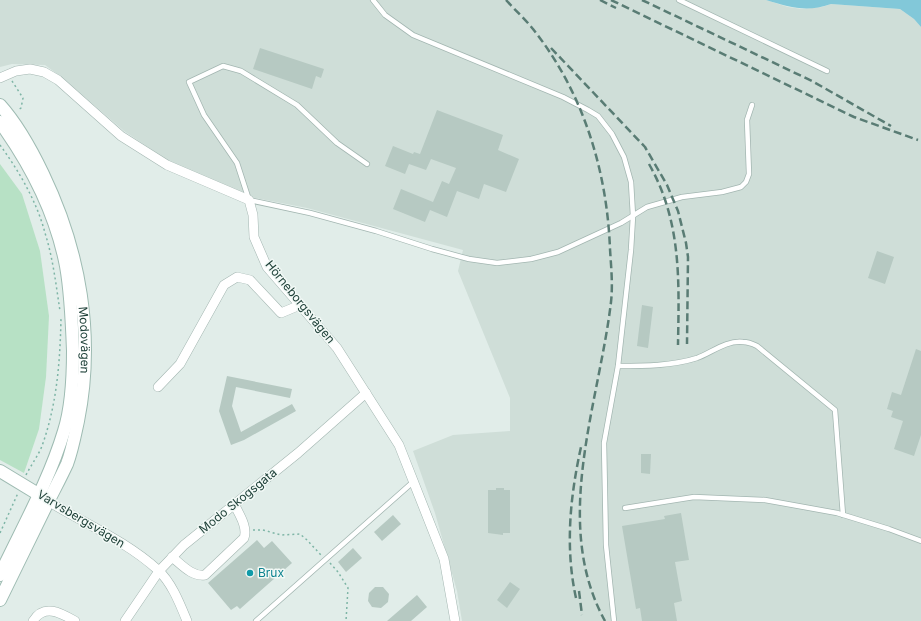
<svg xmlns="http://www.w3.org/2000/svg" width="921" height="621" font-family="Inter,sans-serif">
<rect width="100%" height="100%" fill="#e1ede9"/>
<!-- built -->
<polygon fill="#cfded8" points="0,0 766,0 788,7 802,9 822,7 831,4 900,9 914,19 921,27 921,621 462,621 457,591 435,513 413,451 453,435 510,431 510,398 458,271 463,250 307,208 245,196 170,162 124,131 64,79 45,65 12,64 0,67"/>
<!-- green -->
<polygon fill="#b7e1c5" points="0,164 22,194 40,251 49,316 46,377 39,429 24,473 0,460"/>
<!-- water -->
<path fill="#82c8d9" d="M766 0H921V27L914 19 900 9 831 4C806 13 790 7 766 0Z"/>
<!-- building -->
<g fill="#b6c9c2">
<polygon points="260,48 324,69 321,78 316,76 312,89 253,69"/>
<polygon points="437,110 503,135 498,150 519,159 506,192 484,184 479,199 457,191 447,217 430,210 425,222 393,209 401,189 433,202 442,181 449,184 456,168 431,159 426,170 409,164 405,174 385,166 393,146 413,154 414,152 420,154"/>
<polygon points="877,251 894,257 885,284 868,278"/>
<polygon points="642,305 653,307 648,348 637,346"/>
<polygon points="916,349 921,351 921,435 914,456 894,449 903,421 891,417 893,411 887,409 892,392 901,395"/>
<polygon points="227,376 292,389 290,398 236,387 232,406 241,432 292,404 296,411 244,440 231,445 219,411"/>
<polygon points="641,454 651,454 650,474 641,473"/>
<polygon points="496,488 504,488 504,490 510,490 510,533 503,533 503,535 488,533 488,490 496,490"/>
<polygon points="681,513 689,560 675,562 682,601 674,603 677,621 642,621 640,608 636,609 622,526 665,519 664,516"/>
<polygon points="393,515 401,524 382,541 374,532"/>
<polygon points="257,540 264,548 272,541 292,563 240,609 237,606 231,610 208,583"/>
<polygon points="353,548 362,558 346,572 338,562"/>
<polygon points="510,582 520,589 507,608 497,600"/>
<polygon points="375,587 383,587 389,594 388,602 381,608 372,607 368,601 369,593"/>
<polygon points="417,595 427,607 411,621 387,621"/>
</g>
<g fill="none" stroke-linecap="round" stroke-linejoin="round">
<!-- lane casing -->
<g stroke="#a3b6b1" stroke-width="6">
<g id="lane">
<polyline points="373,0 385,15 413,35 563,97 588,110 598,116 612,134 624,157 631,182 633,216 631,250 618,366 604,443 606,545 614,621"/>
<polyline points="679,0 827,71"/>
<polyline points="367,164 337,143 297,105 241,71 223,66 189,82 204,115 237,163 249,200 310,213 376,231 432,249 469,259 497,263 531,259 558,252 621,223 647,207 682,197 722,192 741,187 746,182 749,174 747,120 752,105"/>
<path d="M618 366C644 366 672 366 697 358 711 353 726 340 743 342 747 342 753 344 757 346L835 410 843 515"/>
<polyline points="625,508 694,497 765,500 837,513 889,529 921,541"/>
<polyline points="256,621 413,482"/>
</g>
</g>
<!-- street casing -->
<g stroke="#a3b6b1" stroke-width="10">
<g id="street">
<polyline points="0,78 16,71 30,69 44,72 58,80 121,136 167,165 249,200 253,215 254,237 267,267 337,348 399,445 444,559 455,621"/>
<polyline points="158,387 180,364 224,285 237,277 250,280 281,313 300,305"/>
<path d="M43 498C81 522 125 540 158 570 172 583 180 604 187 621"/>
<path d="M172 557C182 565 192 577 205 575L244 538C248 527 239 514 234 504"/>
<path d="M33 621C44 603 61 613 75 621"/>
<polyline points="125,621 159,571 184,545 298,453 366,393"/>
</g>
</g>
<!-- secondary casing -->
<g stroke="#9ebbb2" stroke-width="14">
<g id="secondary">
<path id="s1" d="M0 105C18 125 31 149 43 174 80 251 95 336 78 421 75 435 72 451 67 464 61 477 54 490 48 502 32 535 16 567 0 600"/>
<path d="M0 122C31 165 56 214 66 266 71 294 72 323 73 351 73 377 72 406 64 431 49 481 22 528 0 575"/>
<polyline points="0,471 38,494"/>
</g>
</g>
<!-- path -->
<g stroke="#7eb5a6" stroke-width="1.5" stroke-dasharray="2 3" stroke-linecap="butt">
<polyline points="12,81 23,98 21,108 18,110"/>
<path d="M0 145C19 171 37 202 45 233 53 258 56 285 60 311"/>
<path d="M26 475C31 465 38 456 42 446 57 404 60 362 61 319"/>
<polyline points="253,530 263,530 281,535 300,534 307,540 321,555"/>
<polyline points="0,533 18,493"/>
<polyline points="330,563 338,572 348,588 346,621"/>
</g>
<!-- lane -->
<use href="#lane" stroke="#fff" stroke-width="4.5"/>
<!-- street -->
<use href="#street" stroke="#fff" stroke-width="9"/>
<!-- secondary -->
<use href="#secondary" stroke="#fff" stroke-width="12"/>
<!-- rail -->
<g stroke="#597c74" stroke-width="2.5" stroke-dasharray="8 4" stroke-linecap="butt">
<path d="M506 0C515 10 525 19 533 29 583 92 607 170 610 249 611 266 613 284 611 302 599 404 551 523 605 621"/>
<polyline points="600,0 616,8"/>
<polyline points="611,0 854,117 918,140"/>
<polyline points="642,0 812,81 891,126"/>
<polyline points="551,48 645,147 667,185 678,211 686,243 688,257 687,344"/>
<path d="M649 164C682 222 679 282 678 345"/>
<polyline points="579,591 582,615"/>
<path d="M576 598C565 548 570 497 581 447"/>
</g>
</g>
<!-- markers -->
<circle fill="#0f9aa8" stroke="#f2f9f6" stroke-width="1.5" cx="250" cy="573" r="4"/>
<g text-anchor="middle" stroke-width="3" stroke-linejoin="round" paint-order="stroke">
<!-- street labels -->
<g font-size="12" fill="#1f4139" stroke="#f2f9f6">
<text transform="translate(300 302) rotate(51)" y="4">Hörneborgsvägen</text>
<text dy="4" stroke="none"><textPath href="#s1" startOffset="254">Modovägen</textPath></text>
<text transform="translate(238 501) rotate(-39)" y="4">Modo Skogsgata</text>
<text transform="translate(81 519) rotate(31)" y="4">Varvsbergsvägen</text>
</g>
<!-- culture labels -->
<g font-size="12" fill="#0d838f" stroke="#f2f9f6" text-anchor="start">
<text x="258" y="577">Brux</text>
</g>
</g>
</svg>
